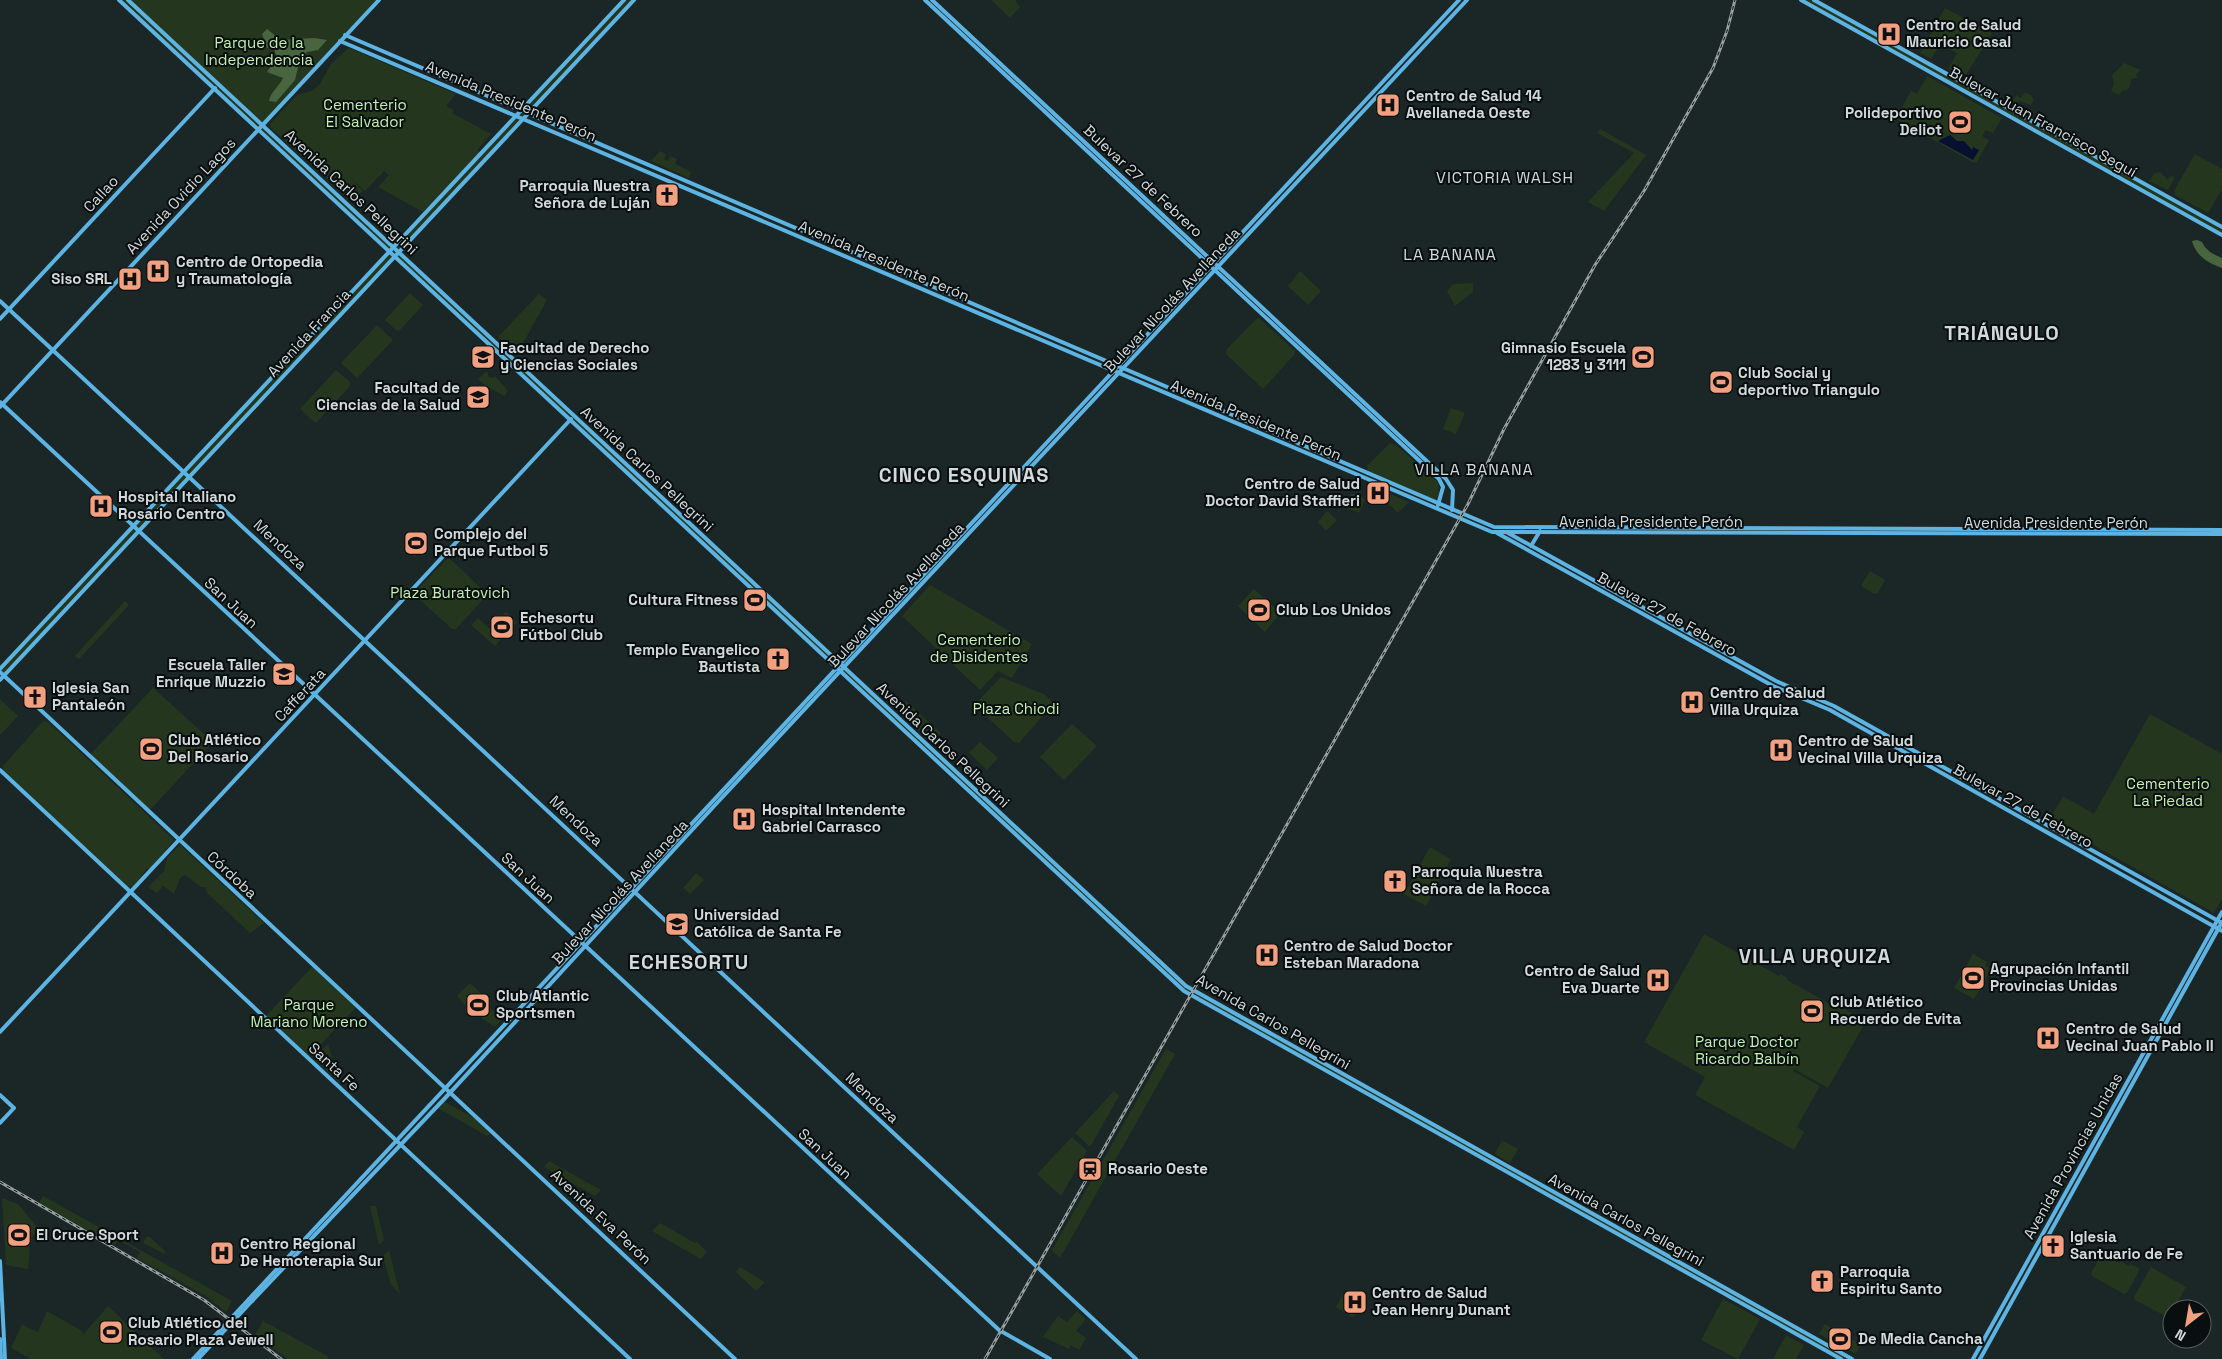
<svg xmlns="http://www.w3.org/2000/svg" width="2222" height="1359" font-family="'Space Grotesk',sans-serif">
<rect width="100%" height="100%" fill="#1b2627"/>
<!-- green -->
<g fill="#24371e">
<polygon points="119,0 379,0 263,126 394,247 624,0 634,0 400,252 1186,986 1852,1359 1841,1359 1184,991 396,257 4,676 0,669 390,251"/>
<polygon points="991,0 1015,0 1020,7 1010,18"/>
<polygon points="1801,0 1814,0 2222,227 2222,235"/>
<polygon points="1945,8 1992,33 1964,78 1948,69 1957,53 1940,44 1931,59 1920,53"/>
<polygon points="349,48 456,94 446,106 454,110 452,113 491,134 477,150 480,153 423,212 378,187 389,175 384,171 365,191 348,176 363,191 352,201 270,127 271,123 297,95 312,91 320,84 331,64"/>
<polygon points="2124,63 2141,70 2136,74 2137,78 2131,79 2130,86 2126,91 2123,90 2119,95 2111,91 2114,84 2112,75"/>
<polygon points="1927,76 2002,118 1993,133 1986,130 1982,136 1989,140 1977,162 1974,163 1893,117 1898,108 1901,109 1911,91 1917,94"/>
<polygon points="2024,93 2030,94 2034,99 2031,105 2019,101 2016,106 2010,104 2016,95 2021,98"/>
<polygon points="1600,129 1646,155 1604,211 1588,202 1634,153 1597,133"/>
<polygon points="660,151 666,154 664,159 668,161 670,156 677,159 675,164 691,172 689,178 651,161"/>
<polygon points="2195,154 2222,169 2222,189 2208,213 2175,195 2174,191"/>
<polygon points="2160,172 2168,180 2171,176 2175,177 2168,190 2149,181 2155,173"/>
<polygon points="1300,271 1321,291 1308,305 1288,286"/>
<polygon points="1473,283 1473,292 1455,306 1447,291 1453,284"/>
<polygon points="410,293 423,305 400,330 397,331 385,320"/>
<polygon points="539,294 547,300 517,354 498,337"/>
<polygon points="1259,318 1295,351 1295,354 1263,389 1226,354 1227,349 1256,319"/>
<polygon points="377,325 393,340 357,378 341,363"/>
<polygon points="336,370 350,382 350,386 316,423 300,409"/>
<polygon points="487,371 488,376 492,378 495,376 508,391 504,396 486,386 478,379"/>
<polygon points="1451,408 1465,413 1456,434 1443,429"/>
<polygon points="1390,443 1396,445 1438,482 1439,493 1436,500 1368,471 1367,466"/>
<polygon points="1384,491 1409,502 1398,513 1381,497"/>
<polygon points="1351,493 1365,499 1359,513 1345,507"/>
<polygon points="1327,511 1337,520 1326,531 1318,522"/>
<polygon points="417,530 429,541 415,557 403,546"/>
<polygon points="447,559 450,559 485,592 486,596 456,629 452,629 416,596 416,591"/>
<polygon points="1870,571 1885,580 1878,593 1874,594 1861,586"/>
<polygon points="930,585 1032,644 1012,678 998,671 980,690 902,616"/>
<polygon points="1254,589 1280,613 1265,632 1238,606"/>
<polygon points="125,601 129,605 79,659 75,656"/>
<polygon points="506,612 517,622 495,646 471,625 478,618 490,629"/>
<polygon points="1001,677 1044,694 1054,703 1019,743 1014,742 974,705"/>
<polygon points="153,688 213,742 149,811 89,756"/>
<polygon points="0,699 18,716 1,734 0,734"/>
<polygon points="906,701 941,733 932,742 900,713"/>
<polygon points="2150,714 2222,754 2222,899 2214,913 2049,820 2063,796 2094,814"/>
<polygon points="43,721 48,722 174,840 151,868 147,869 133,887 126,886 3,770 3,766"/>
<polygon points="1072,724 1097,746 1064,780 1040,757"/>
<polygon points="980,742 998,758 987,770 969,753"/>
<polygon points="180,845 264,923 250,933 207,893 205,887 201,887 185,875 180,878 174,894 163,886 157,893 148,887 164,871 167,858"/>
<polygon points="1430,847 1451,859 1426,906 1404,894"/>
<polygon points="696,873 704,880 690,894 683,888"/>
<polygon points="1704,934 1779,976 1780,974 1787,978 1787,980 1837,1008 1839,1006 1866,1021 1828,1088 1794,1069 1793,1071 1820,1086 1797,1127 1804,1132 1794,1150 1695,1095 1705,1077 1644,1042"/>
<polygon points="1973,954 1987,962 1985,966 1991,969 1974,999 1954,988"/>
<polygon points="313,966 357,1006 308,1058 264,1018"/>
<polygon points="470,983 491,1003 489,1007 502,1019 495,1027 470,1010 457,996"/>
<polygon points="328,1044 340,1083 316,1061 317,1055"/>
<polygon points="1166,1049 1175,1054 1060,1258 1052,1250"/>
<polygon points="1114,1091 1119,1096 1090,1147 1075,1133"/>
<polygon points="443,1101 476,1119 490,1134 487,1136 438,1108"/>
<polygon points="1072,1137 1087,1151 1061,1196 1037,1174"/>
<polygon points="1502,1140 1518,1149 1510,1163 1495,1154"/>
<polygon points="549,1161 601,1190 595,1196 544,1167"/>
<polygon points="43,1196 232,1301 226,1312 206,1296 137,1258 140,1252 118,1240 115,1245 39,1203"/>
<polygon points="2,1198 18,1204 37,1227 30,1243 28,1269 6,1265"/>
<polygon points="370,1206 376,1206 384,1240 379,1245"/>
<polygon points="660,1223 695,1243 697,1242 707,1252 701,1259 652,1231"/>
<polygon points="146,1237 150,1237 165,1251 165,1254 143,1243"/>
<polygon points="389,1250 400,1294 391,1285 383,1256"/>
<polygon points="2102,1254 2119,1263 2121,1261 2129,1266 2130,1264 2140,1269 2127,1293 2124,1294 2092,1276 2091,1273"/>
<polygon points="740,1267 765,1282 756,1291 736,1272"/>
<polygon points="2151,1267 2186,1287 2169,1318 2135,1300 2134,1297"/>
<polygon points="1347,1291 1351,1294 1346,1305 1358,1312 1352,1317 1336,1307 1344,1292"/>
<polygon points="1723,1299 1760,1319 1738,1359 1701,1340"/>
<polygon points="108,1306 164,1359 31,1359 11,1348 22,1325 38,1332 47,1311 82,1331 83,1335"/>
<polygon points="1077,1311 1086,1319 1076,1331 1086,1338 1079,1350 1071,1345 1069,1349 1043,1337 1058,1316 1067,1322"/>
<polygon points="263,1321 329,1357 327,1359 288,1359 255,1335"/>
<polygon points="1825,1324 1861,1344 1856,1354 1819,1334"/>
<polygon points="1786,1335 1804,1345 1796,1359 1773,1359"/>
</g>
<!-- forest -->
<g fill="#496540">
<path d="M267 29 281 40 314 38 327 40 318 50 307 52 300 59 295 80 276 102 269 101C271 91 279 87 283 78L267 72 277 58 274 49 267 48 262 34Z"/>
<path d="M2197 240 2202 242C2206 251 2213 254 2222 258V268C2208 263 2196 256 2192 241Z"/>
</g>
<!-- water -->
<polygon fill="#071031" points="1950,135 1957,141 1964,141 1972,150 1973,147 1979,150 1973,160 1938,141"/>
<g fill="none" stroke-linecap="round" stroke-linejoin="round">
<!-- major -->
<g stroke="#5db3e2" stroke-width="4">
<polyline points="119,0 1184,991 1841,1359"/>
<polyline points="128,0 1186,986 1852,1359"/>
<polyline points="925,0 1439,479 1443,487 1438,505"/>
<polyline points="932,0 1446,479 1453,490 1452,510"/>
<polyline points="1801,0 2222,235"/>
<polyline points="1814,0 2222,227"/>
<polyline points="345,35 1494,527 2222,530"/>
<polyline points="340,41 1492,532 2222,534"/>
<polyline points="0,301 1136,1359"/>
<polyline points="0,319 215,88"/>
<polyline points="0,402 999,1330 1050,1359"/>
<polyline points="0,407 379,0"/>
<polyline points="1497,533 1773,686 1830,710 2222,931"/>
<polyline points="1508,533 1776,681 1834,706 2222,923"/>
<polyline points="1531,546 1540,531"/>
<polyline points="0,669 624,0"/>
<polyline points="0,672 735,1359"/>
<polyline points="0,680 634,0"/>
<polyline points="0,770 630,1359"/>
<polyline points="0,1032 571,419"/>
<polyline points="0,1095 14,1108 0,1123"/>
<polyline points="0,1261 5,1359"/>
<polyline points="249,1299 1459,0"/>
<polyline points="252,1301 447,1096 716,804 1467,0"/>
<polyline points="0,1339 1,1359"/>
<polyline points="1973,1359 2222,912"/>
<polyline points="1980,1359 2222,922"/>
</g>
<!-- rail casing -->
<g stroke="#98a0a1" stroke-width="3">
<g id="rail">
<polyline points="0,1182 204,1300 281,1359"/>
<polyline points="985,1359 1468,504 1504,429 1595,265 1644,191 1713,68 1727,31 1735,0"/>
</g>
</g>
<!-- rail -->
<use href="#rail" stroke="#090e0e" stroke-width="1" stroke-dasharray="4" stroke-linecap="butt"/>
<!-- major-bridge -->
<g stroke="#5db3e2" stroke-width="4">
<polyline points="193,1359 249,1299"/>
<polyline points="198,1359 252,1301"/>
</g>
</g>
<!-- icons -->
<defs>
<g id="hospital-square" transform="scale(1.25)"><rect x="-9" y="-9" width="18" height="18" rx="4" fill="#f2a080" stroke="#090e0e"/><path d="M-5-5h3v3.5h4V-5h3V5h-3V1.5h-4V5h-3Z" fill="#111"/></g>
<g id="stadium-square" transform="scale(1.25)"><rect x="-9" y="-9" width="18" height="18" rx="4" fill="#f2a080" stroke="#090e0e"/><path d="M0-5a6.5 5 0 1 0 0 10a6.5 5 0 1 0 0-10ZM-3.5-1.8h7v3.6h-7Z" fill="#111"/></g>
<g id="church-square" transform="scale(1.25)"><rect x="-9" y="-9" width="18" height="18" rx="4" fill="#f2a080" stroke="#090e0e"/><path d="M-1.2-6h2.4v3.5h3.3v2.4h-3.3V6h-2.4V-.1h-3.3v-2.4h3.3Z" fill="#111"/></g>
<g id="university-square" transform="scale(1.25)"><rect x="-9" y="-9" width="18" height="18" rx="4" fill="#f2a080" stroke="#090e0e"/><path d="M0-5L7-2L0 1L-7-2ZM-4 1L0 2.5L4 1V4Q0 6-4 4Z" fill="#111"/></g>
<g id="station-square" transform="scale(1.25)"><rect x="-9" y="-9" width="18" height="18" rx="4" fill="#f2a080" stroke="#090e0e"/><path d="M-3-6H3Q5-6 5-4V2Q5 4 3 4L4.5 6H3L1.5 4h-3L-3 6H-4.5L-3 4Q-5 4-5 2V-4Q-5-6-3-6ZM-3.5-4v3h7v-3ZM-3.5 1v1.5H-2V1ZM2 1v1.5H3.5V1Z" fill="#111"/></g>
</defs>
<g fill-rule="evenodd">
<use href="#hospital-square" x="1889" y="34"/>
<use href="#hospital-square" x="1388" y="105"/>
<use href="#stadium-square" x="1960" y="122"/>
<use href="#church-square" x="667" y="195"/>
<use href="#hospital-square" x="158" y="271"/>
<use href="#hospital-square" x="130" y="279"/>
<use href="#university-square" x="483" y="357"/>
<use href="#stadium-square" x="1643" y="357"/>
<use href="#stadium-square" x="1721" y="382"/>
<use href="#university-square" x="478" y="397"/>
<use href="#hospital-square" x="1378" y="493"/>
<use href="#hospital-square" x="101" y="506"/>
<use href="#stadium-square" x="416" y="543"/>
<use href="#stadium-square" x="755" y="600"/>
<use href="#stadium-square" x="1259" y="610"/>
<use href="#stadium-square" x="502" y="627"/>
<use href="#church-square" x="778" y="659"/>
<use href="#university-square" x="284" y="674"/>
<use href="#church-square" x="35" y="697"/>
<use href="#hospital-square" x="1692" y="702"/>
<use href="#stadium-square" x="151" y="749"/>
<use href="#hospital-square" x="1781" y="750"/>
<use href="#hospital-square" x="744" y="819"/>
<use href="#church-square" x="1395" y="881"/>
<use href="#university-square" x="677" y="924"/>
<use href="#hospital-square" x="1267" y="955"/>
<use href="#stadium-square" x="1973" y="978"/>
<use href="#hospital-square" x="1658" y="980"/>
<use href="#stadium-square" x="478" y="1005"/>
<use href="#stadium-square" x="1812" y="1011"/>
<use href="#hospital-square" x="2048" y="1038"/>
<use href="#station-square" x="1090" y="1169"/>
<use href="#stadium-square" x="19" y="1235"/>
<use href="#church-square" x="2053" y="1246"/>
<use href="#hospital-square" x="222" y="1253"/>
<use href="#church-square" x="1822" y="1281"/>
<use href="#hospital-square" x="1355" y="1302"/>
<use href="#stadium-square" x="111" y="1332"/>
<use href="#stadium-square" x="1840" y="1339"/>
</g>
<g text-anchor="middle" stroke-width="4" stroke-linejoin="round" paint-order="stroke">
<!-- poi labels -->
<g font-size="15" font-weight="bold" fill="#d4dadb" stroke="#090e0e" text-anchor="start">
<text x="1906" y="30">Centro de Salud<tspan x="1906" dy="17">Mauricio Casal</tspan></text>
<text x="1406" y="101">Centro de Salud 14<tspan x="1406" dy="17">Avellaneda Oeste</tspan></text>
<text x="1942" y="118" text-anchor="end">Polideportivo<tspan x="1942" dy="17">Deliot</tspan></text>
<text x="650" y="191" text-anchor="end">Parroquia Nuestra<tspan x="650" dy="17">Señora de Luján</tspan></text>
<text x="176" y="267">Centro de Ortopedia<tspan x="176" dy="17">y Traumatología</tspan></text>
<text x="112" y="284" text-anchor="end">Siso SRL</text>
<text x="500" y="353">Facultad de Derecho<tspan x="500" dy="17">y Ciencias Sociales</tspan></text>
<text x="1626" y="353" text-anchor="end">Gimnasio Escuela<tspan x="1626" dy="17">1283 y 3111</tspan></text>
<text x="1738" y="378">Club Social y<tspan x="1738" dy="17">deportivo Triangulo</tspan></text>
<text x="460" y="393" text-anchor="end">Facultad de<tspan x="460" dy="17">Ciencias de la Salud</tspan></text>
<text x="1360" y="489" text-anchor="end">Centro de Salud<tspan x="1360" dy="17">Doctor David Staffieri</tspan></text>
<text x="118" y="502">Hospital Italiano<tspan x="118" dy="17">Rosario Centro</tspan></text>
<text x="434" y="539">Complejo del<tspan x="434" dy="17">Parque Futbol 5</tspan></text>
<text x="738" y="605" text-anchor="end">Cultura Fitness</text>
<text x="1276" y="615">Club Los Unidos</text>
<text x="520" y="623">Echesortu<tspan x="520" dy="17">Fútbol Club</tspan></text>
<text x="760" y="655" text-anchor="end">Templo Evangelico<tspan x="760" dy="17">Bautista</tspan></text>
<text x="266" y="670" text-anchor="end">Escuela Taller<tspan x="266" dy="17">Enrique Muzzio</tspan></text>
<text x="52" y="693">Iglesia San<tspan x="52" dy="17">Pantaleón</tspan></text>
<text x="1710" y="698">Centro de Salud<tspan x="1710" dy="17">Villa Urquiza</tspan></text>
<text x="168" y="745">Club Atlético<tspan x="168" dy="17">Del Rosario</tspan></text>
<text x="1798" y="746">Centro de Salud<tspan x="1798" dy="17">Vecinal Villa Urquiza</tspan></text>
<text x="762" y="815">Hospital Intendente<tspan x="762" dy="17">Gabriel Carrasco</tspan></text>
<text x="1412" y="877">Parroquia Nuestra<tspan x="1412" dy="17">Señora de la Rocca</tspan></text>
<text x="694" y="920">Universidad<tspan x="694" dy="17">Católica de Santa Fe</tspan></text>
<text x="1284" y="951">Centro de Salud Doctor<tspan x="1284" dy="17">Esteban Maradona</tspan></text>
<text x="1990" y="974">Agrupación Infantil<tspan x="1990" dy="17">Provincias Unidas</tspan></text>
<text x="1640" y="976" text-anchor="end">Centro de Salud<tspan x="1640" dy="17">Eva Duarte</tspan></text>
<text x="496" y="1001">Club Atlantic<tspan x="496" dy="17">Sportsmen</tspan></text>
<text x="1830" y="1007">Club Atlético<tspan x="1830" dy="17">Recuerdo de Evita</tspan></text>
<text x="2066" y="1034">Centro de Salud<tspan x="2066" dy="17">Vecinal Juan Pablo II</tspan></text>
<text x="1108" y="1174">Rosario Oeste</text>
<text x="36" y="1240">El Cruce Sport</text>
<text x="2070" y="1242">Iglesia<tspan x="2070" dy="17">Santuario de Fe</tspan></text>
<text x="240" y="1249">Centro Regional<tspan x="240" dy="17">De Hemoterapia Sur</tspan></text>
<text x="1840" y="1277">Parroquia<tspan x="1840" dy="17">Espiritu Santo</tspan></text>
<text x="1372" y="1298">Centro de Salud<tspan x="1372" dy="17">Jean Henry Dunant</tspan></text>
<text x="128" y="1328">Club Atlético del<tspan x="128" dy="17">Rosario Plaza Jewell</tspan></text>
<text x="1858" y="1344">De Media Cancha</text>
</g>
<!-- park labels -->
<g font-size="15" fill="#c3f2b4" stroke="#090e0e">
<text x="259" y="48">Parque de la<tspan x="259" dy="17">Independencia</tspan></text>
<text x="365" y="110">Cementerio<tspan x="365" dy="17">El Salvador</tspan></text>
<text x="450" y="598">Plaza Buratovich</text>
<text x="979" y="645">Cementerio<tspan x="979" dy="17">de Disidentes</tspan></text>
<text x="1016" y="714">Plaza Chiodi</text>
<text x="2168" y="789">Cementerio<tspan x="2168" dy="17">La Piedad</tspan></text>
<text x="309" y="1010">Parque<tspan x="309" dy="17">Mariano Moreno</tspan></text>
<text x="1747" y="1047">Parque Doctor<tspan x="1747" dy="17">Ricardo Balbín</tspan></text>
</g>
<!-- street labels -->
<g font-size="15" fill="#d4dadb" stroke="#090e0e">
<text transform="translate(511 101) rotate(23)" y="5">Avenida Presidente Perón</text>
<text transform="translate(2043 122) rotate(29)" y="5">Bulevar Juan Francisco Seguí</text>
<text transform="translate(1143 181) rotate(43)" y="5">Bulevar 27 de Febrero</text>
<text transform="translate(351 192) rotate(43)" y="5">Avenida Carlos Pellegrini</text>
<text transform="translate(101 194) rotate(-47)" y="5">Callao</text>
<text transform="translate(181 196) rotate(-47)" y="5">Avenida Ovidio Lagos</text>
<text transform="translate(884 261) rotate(23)" y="5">Avenida Presidente Perón</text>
<text transform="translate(1172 300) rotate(-47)" y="5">Bulevar Nicolás Avellaneda</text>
<text transform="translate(309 333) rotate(-47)" y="5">Avenida Francia</text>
<text transform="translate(1256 420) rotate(23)" y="5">Avenida Presidente Perón</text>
<text transform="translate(647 469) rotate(43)" y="5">Avenida Carlos Pellegrini</text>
<text x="1651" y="527">Avenida Presidente Perón</text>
<text x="2056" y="528">Avenida Presidente Perón</text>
<text transform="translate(280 545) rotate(43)" y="5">Mendoza</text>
<text transform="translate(896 595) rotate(-47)" y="5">Bulevar Nicolás Avellaneda</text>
<text transform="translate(231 603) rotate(43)" y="5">San Juan</text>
<text transform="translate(1667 614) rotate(29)" y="5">Bulevar 27 de Febrero</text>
<text transform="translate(300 695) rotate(-47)" y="5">Cafferata</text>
<text transform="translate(943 745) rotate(43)" y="5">Avenida Carlos Pellegrini</text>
<text transform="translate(2023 806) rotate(29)" y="5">Bulevar 27 de Febrero</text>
<text transform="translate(576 821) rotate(43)" y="5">Mendoza</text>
<text transform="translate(232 875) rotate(43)" y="5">Córdoba</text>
<text transform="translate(528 878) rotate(43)" y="5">San Juan</text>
<text transform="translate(620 892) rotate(-47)" y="5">Bulevar Nicolás Avellaneda</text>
<text transform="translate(1273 1022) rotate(30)" y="5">Avenida Carlos Pellegrini</text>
<text transform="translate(334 1067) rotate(43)" y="5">Santa Fe</text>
<text transform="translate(872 1098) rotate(43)" y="5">Mendoza</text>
<text transform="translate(825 1154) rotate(43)" y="5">San Juan</text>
<text transform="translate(2073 1156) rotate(-61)" y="5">Avenida Provincias Unidas</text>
<text transform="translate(601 1217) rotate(43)" y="5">Avenida Eva Perón</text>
<text transform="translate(1626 1220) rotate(29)" y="5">Avenida Carlos Pellegrini</text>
</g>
<!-- neighbourhood labels -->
<g font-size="16" letter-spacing="1" fill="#d4dadb" stroke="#090e0e">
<text x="1505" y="183">VICTORIA WALSH</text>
<text x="1450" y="260">LA BANANA</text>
<text x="1474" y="475">VILLA BANANA</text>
</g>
<!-- district labels -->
<g font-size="20" font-weight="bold" letter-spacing="1" fill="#d4dadb" stroke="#090e0e">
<text x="2002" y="340">TRIÁNGULO</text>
<text x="964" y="482">CINCO ESQUINAS</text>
<text x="1815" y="963">VILLA URQUIZA</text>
<text x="689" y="969">ECHESORTU</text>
</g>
</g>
<!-- north arrow -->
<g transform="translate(2187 1324) rotate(211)"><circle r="24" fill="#090e0e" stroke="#5a6060"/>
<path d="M0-4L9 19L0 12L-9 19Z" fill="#f2a080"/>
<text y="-8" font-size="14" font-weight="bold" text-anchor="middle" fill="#d4dadb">N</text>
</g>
</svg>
